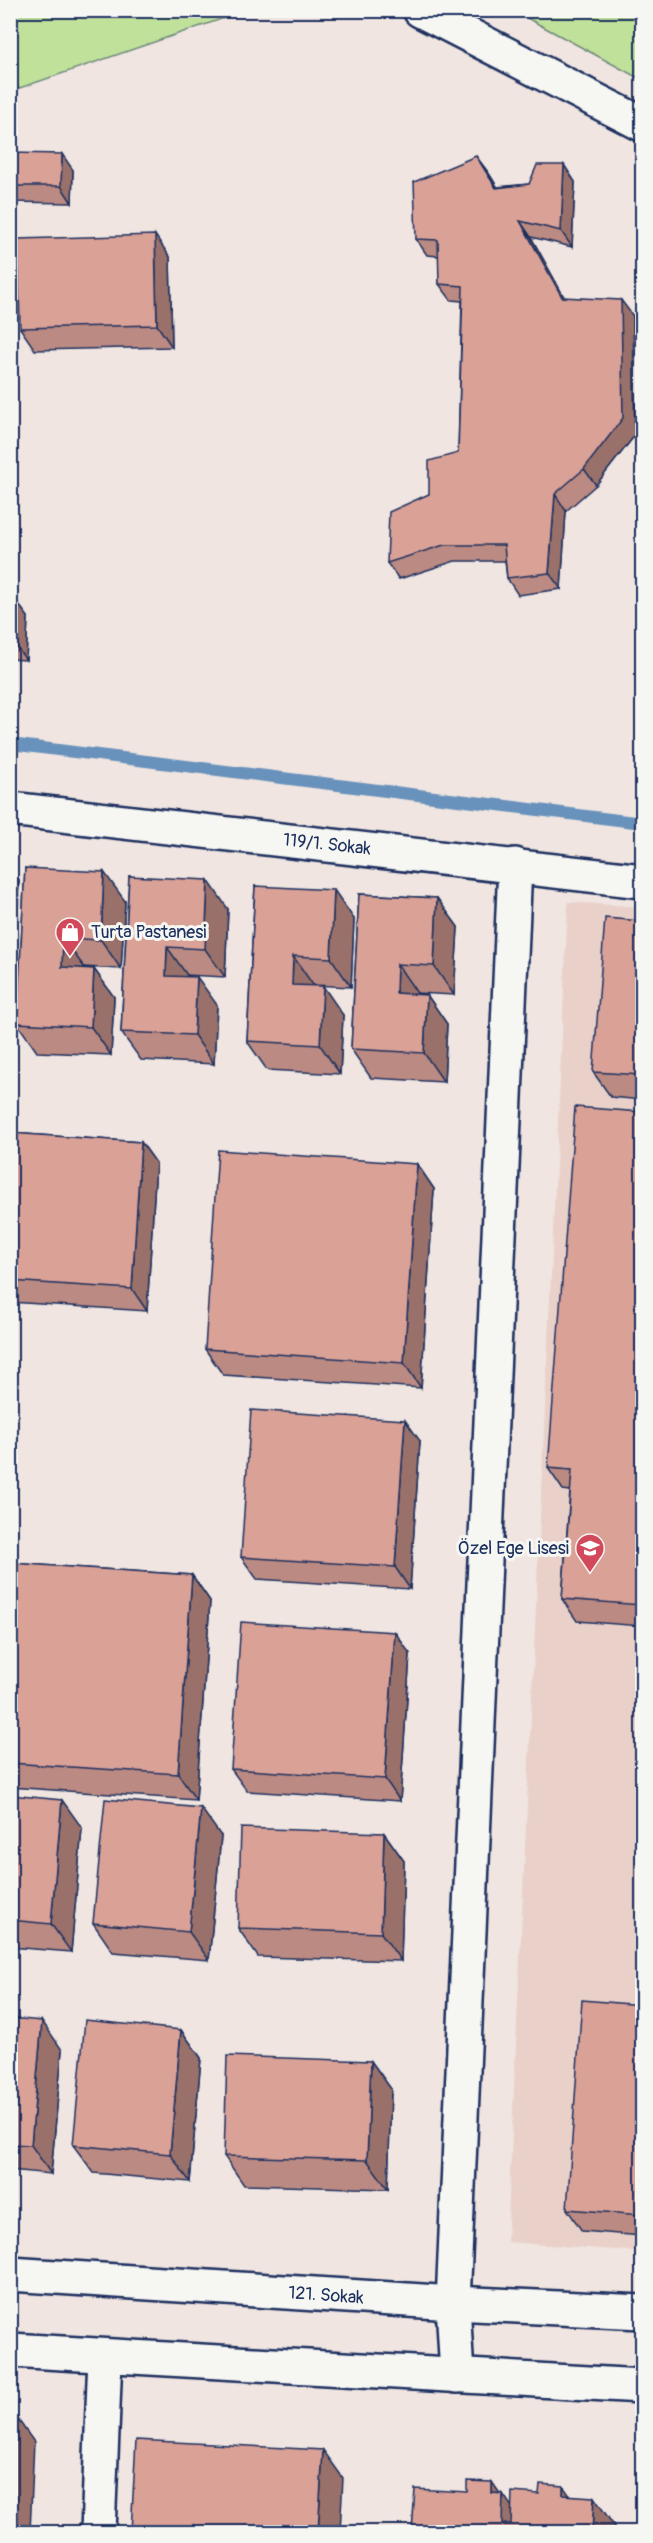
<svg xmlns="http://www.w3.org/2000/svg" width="653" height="2543" font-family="Pangolin,sans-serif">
<rect width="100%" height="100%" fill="#f0e5e0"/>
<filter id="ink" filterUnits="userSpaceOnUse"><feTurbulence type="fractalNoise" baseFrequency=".0167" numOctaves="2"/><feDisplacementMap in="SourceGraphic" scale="12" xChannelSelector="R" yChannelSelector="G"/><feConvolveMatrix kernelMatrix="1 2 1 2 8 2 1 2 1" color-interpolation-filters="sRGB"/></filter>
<g filter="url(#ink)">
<!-- built -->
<polygon fill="#e9d1ca" points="568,902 642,907 642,2252 507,2242"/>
<!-- green -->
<g fill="#c0e19a" stroke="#6e887c" stroke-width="1.5">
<polygon points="11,10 245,10 245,11 11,91"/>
<polygon points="514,11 642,11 642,80"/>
</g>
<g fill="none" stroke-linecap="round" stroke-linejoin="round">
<!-- stream -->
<polyline stroke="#6791bc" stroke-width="12" points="10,744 642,823"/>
<!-- minor casing -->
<g stroke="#1b2f5e" stroke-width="38">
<g id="minor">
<polyline points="420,10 642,124"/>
<polyline points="10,809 642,881"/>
<polyline points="10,2274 453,2303 642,2312"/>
<polyline points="10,2350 642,2386"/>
<polyline points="457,2376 453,2303 515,865"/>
<polyline points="98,2532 105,2356"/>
</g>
</g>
<!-- minor -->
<use href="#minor" stroke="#f6f6f2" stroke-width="33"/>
</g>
<!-- wall -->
<g fill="#bb8a82" stroke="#1b2f5e" stroke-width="1.5">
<polygon points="10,153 73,170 72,203 10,202"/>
<polygon points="564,165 575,182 572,247 531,237 564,297 633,316 635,435 596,485 566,511 561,589 518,595 507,578 505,561 455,561 399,579 387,563 429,494 458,453 462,301 451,300 439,284 439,256 427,255 416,239 488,172 497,187 529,184"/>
<polygon points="170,257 172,347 35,350 20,328"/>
<polygon points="10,599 11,601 16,601 28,617 26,660 10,659"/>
<polygon points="10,868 19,880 15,948 10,948"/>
<polygon points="25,868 125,901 121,969 84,967 83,968 94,969 114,997 111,1055 37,1052 17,1023"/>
<polygon points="129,876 228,909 225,977 187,975 217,1005 214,1064 141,1060 121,1032"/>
<polygon points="255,886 354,919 351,987 313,985 343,1015 340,1074 267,1070 247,1041"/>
<polygon points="359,894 437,898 458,927 454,995 417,993 417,994 427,995 447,1024 444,1082 371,1078 351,1049"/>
<polygon points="642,921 642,1100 611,1097 593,1072"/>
<polygon points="642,1112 642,1626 577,1621 562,1599 570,1491 563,1490 548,1468"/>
<polygon points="10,1133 141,1142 156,1163 147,1311 10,1302"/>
<polygon points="417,1164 434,1189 421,1388 223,1375 205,1349"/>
<polygon points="420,1441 410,1589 257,1579 241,1557"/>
<polygon points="10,1563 192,1575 210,1601 196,1800 10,1787"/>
<polygon points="410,1654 400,1801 247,1791 231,1769"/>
<polygon points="10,1795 82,1828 71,1952 10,1947"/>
<polygon points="384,1833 404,1861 401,1961 258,1957 238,1928"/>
<polygon points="221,1836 209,1960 113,1952 93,1923"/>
<polygon points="642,2005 642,2236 582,2231 567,2209"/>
<polygon points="10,2018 62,2050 51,2174 10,2170"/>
<polygon points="181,2030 201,2058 190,2182 94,2173 73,2145"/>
<polygon points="371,2061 391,2089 388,2189 244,2185 224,2156"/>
</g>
<!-- shaded-wall -->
<g fill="#99716a" stroke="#1b2f5e" stroke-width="1.5">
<polygon points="62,154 73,170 72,203 61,186"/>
<polygon points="476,156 488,172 508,204 496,188"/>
<polygon points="564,165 575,182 572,247 561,231"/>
<polygon points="520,221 531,237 573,313 562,297"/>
<polygon points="155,235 170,257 172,347 157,325"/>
<polygon points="621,300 633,316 635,435 596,485 584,469"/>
<polygon points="555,494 566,511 561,589 549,573"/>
<polygon points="10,599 16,612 16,601 28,617 26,660 14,644"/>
<polygon points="10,868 19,880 15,948 10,941"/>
<polygon points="104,872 125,901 121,969 101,940"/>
<polygon points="208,880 228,909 225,977 205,949"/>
<polygon points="334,890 354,919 351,987 331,958"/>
<polygon points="437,898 458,927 454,995 434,966"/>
<polygon points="63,938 84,967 82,996 62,967"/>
<polygon points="167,947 187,975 186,1004 166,976"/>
<polygon points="293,956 313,985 312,1013 292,985"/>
<polygon points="397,964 417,993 416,1022 396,993"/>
<polygon points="94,969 114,997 111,1055 91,1027"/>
<polygon points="197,977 217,1005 214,1064 194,1035"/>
<polygon points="323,986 343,1015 340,1074 320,1045"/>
<polygon points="427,995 447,1024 444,1082 424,1053"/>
<polygon points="141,1142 156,1163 147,1311 132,1289"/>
<polygon points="417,1164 434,1189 421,1388 404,1363"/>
<polygon points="405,1420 420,1441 410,1589 395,1567"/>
<polygon points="192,1575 210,1601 196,1800 178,1774"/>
<polygon points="395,1632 410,1654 400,1801 385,1779"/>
<polygon points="62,1800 82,1828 71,1952 51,1924"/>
<polygon points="201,1808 221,1836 209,1960 189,1932"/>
<polygon points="384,1833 404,1861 401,1961 381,1933"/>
<polygon points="42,2021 62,2050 51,2174 31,2145"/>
<polygon points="181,2030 201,2058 190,2182 170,2154"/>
<polygon points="371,2061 391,2089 388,2189 367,2160"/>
<polygon points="14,2414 34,2442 30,2532 10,2532 10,2485"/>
<polygon points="323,2450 343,2478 340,2532 318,2532"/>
<polygon points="492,2482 503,2498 503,2494 523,2523 523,2532 502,2524 492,2493"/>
<polygon points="563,2486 583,2514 563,2495"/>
<polygon points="594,2497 614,2526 614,2532 592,2532"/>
</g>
<!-- building -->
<g fill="#daa197" stroke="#1b2f5e" stroke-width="1.5">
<polygon points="10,153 62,154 61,186 10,186"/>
<polygon points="476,156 496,188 529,184 537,165 564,165 561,231 520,221 562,297 621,300 623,418 584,469 555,494 549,573 507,578 504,545 444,545 387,563 389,512 429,494 429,461 458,453 463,286 439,284 438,240 416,239 414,182"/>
<polygon points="155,235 157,325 20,328 18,239"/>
<polygon points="10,601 16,601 14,644 10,644"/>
<polygon points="25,868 104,872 101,940 63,938 62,967 94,969 91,1027 17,1023"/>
<polygon points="129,876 208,880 205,949 167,947 166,976 197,977 194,1035 121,1032"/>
<polygon points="255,886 334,890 331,958 293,956 292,985 323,986 320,1045 247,1041"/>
<polygon points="359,894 437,898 434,966 397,964 396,993 427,995 424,1053 351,1049"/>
<polygon points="605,918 642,921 642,1075 593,1072"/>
<polygon points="575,1107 642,1112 642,1605 562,1599 572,1470 548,1468"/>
<polygon points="10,1133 141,1142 132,1289 10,1281"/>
<polygon points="218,1150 417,1164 404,1363 205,1349"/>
<polygon points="251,1410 405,1420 395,1567 241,1557"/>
<polygon points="10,1563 192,1575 178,1774 10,1763"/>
<polygon points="241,1622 395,1632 385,1779 231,1769"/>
<polygon points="10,1795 62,1800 51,1924 10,1920"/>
<polygon points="105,1799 201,1808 189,1932 93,1923"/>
<polygon points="241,1828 384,1833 381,1933 238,1928"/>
<polygon points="582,2000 642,2005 642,2215 567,2209"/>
<polygon points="10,2018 42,2021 31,2145 10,2144"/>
<polygon points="85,2020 181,2030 170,2154 73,2145"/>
<polygon points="227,2056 371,2061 367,2160 224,2156"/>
<polygon points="10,2413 14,2414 10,2485"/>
<polygon points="136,2440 323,2450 318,2532 131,2532"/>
<polygon points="467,2481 492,2482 492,2493 503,2494 502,2524 511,2524 512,2492 539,2494 540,2484 563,2486 563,2495 594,2497 592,2532 412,2532 415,2489 467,2492"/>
</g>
</g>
<!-- icons -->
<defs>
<g id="shop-pin" transform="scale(1.5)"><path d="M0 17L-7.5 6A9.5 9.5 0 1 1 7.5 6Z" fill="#d1495b" stroke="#f6f6f2"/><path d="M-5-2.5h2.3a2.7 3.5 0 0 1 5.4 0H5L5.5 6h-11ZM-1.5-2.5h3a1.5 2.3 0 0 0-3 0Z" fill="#fff"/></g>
<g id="school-pin" transform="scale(1.5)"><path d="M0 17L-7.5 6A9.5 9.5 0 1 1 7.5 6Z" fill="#d1495b" stroke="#f6f6f2"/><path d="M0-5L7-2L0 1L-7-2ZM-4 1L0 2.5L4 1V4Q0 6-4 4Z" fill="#fff"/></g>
</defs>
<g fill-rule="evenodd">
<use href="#shop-pin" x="70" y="932"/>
<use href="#school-pin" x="590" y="1548"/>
</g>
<g text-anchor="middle" stroke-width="6" stroke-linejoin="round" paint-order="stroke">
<!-- street labels -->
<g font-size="18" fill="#1b2f5e" stroke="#f6f6f2">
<text transform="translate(327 844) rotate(6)" y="6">119/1. Sokak</text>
<text transform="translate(326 2295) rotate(4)" y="6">121. Sokak</text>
</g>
<!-- poi labels -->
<g font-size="18" fill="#1b2f5e" stroke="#f6f6f2" text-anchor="start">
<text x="91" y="938">Turta Pastanesi</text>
<text x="569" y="1554" text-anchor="end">Özel Ege Lisesi</text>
</g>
</g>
<!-- margin -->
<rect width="653" height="2543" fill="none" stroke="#f6f6f2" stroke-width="36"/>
<rect x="18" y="18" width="617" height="2507" fill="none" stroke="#1b2f5e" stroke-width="2" filter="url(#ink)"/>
</svg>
